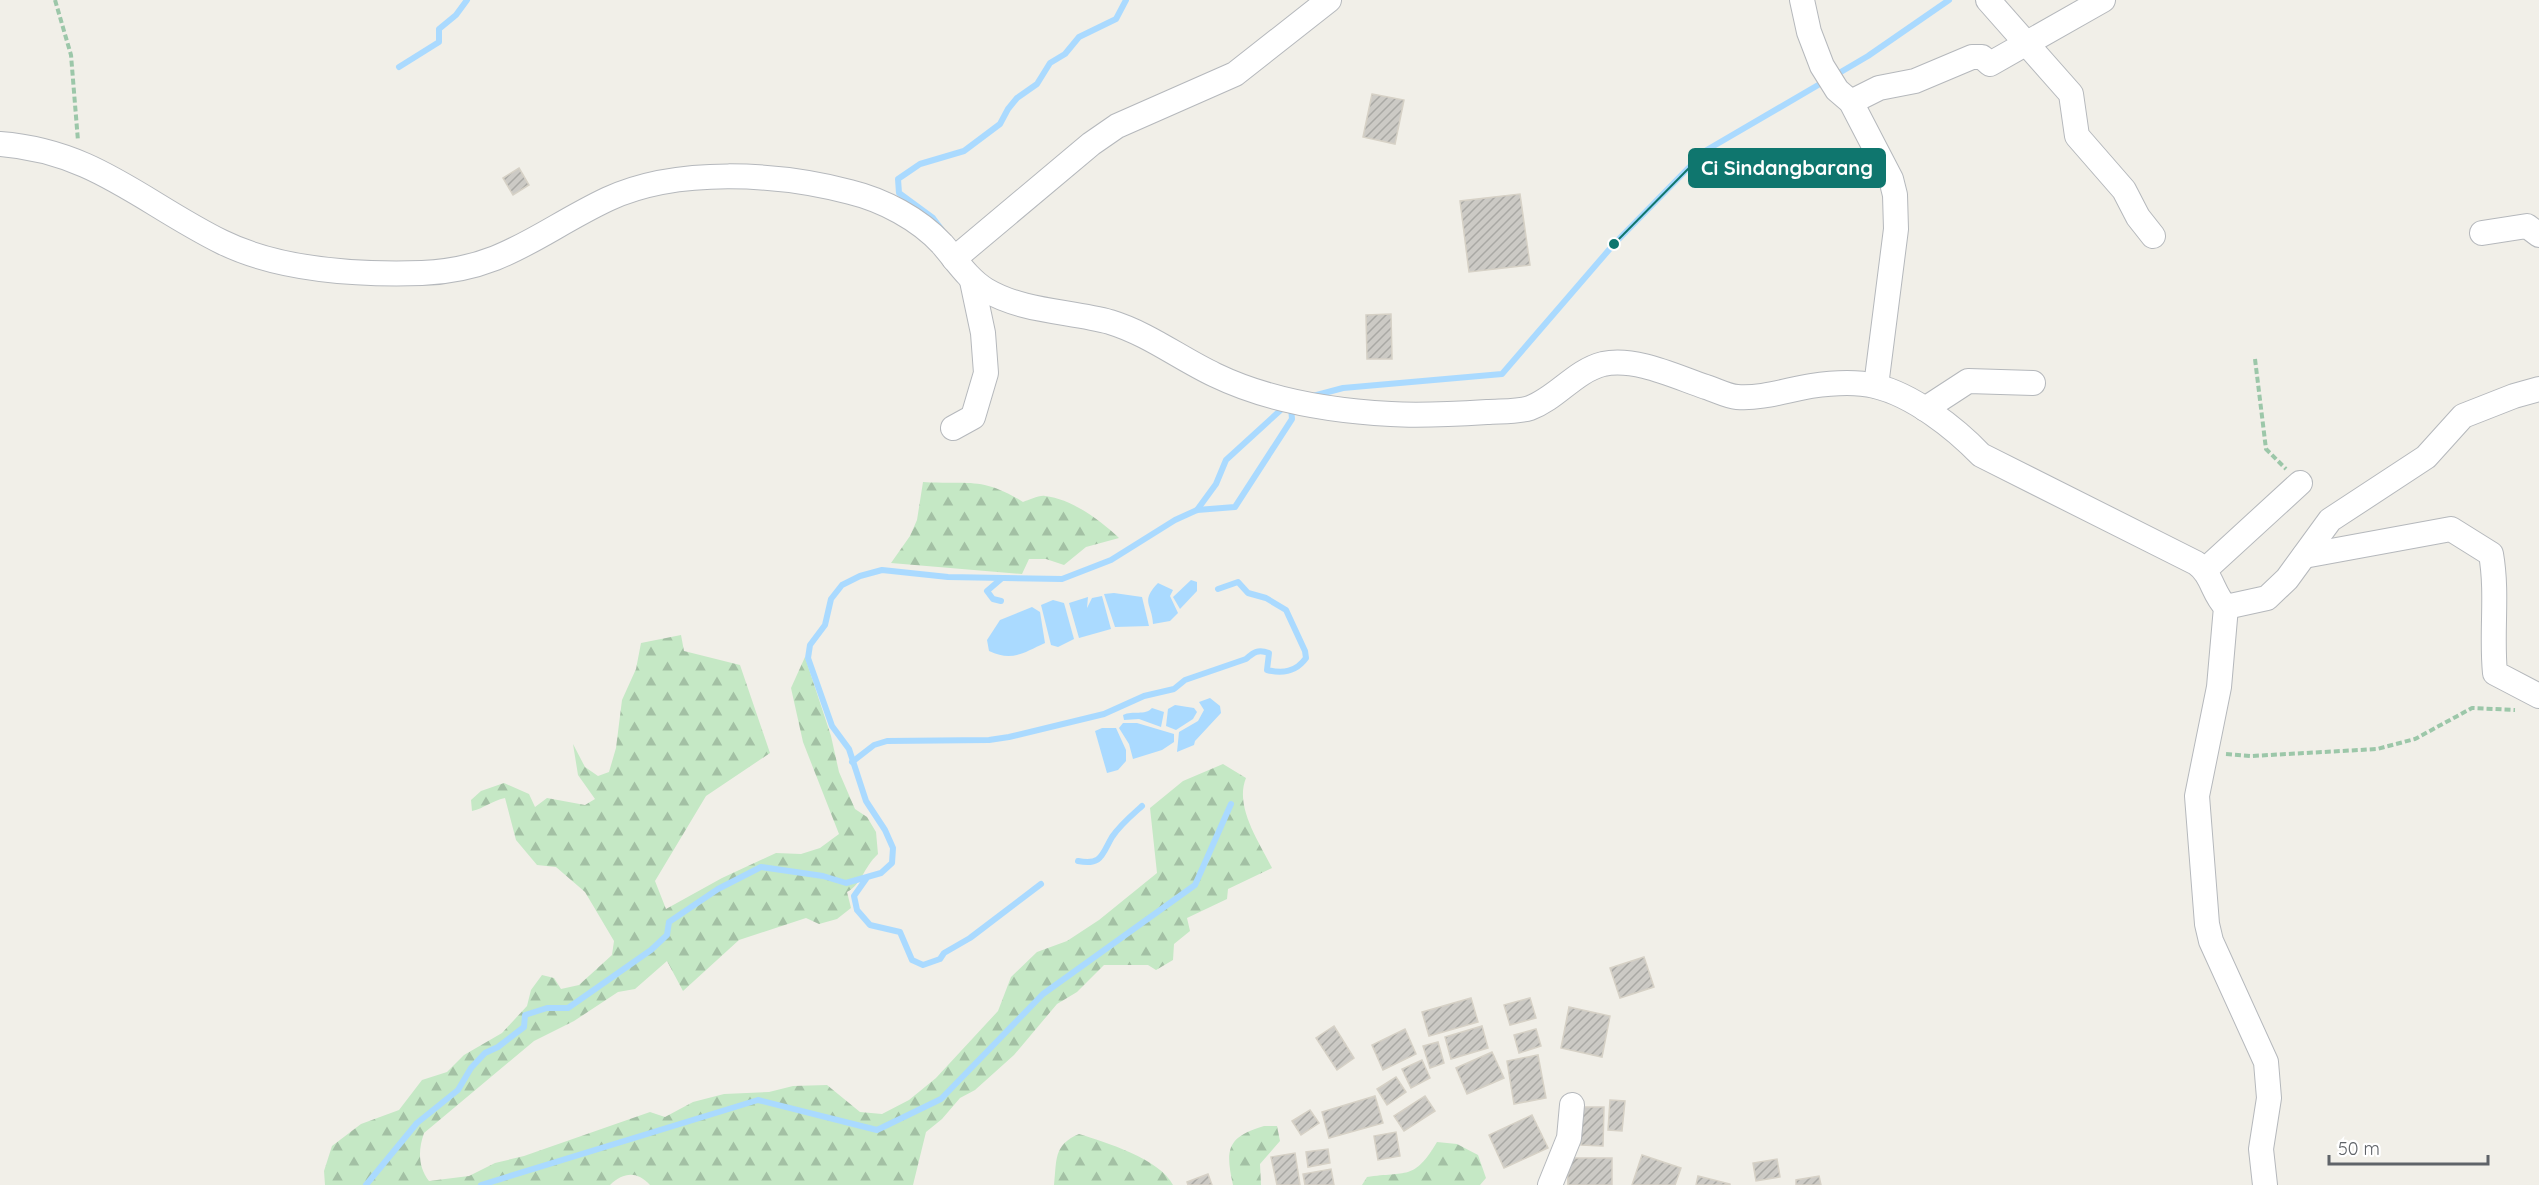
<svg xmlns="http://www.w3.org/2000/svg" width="2539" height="1185" font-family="Quicksand,sans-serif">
<defs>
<pattern id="forest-firs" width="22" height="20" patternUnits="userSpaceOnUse" patternTransform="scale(1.5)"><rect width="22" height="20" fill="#c5e8c5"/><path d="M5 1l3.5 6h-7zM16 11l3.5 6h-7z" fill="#a3c0a4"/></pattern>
<pattern id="building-hatch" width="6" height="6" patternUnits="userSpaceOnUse" patternTransform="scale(1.5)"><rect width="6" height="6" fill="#cccac5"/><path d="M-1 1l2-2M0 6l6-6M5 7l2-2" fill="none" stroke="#a9a8a4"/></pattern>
</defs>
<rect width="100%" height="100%" fill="#f1efe8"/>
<!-- forest -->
<g fill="url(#forest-firs)">
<path d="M923 482C968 485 981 476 1023 502 1029 500 1039 495 1045 496 1072 499 1100 520 1119 538L1086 547 1064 565 1046 559H1029L1022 574 891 563 910 536 917 520Z"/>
<path d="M681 635 684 651 740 665 770 753 706 796 655 881 666 909 722 878 776 853 801 854 820 848 839 834 803 742 791 688 805 657 831 736 839 772 855 809 867 817 876 832 878 854C863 868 862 884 847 892L851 908 837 919 819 924 806 918 739 940 683 991 667 961 635 989 618 992 574 1021 534 1041 424 1133C418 1150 418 1167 429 1181L469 1176 495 1163 524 1156 650 1112 665 1117 693 1102 724 1094 769 1092 793 1086 827 1085 860 1112 882 1114 909 1100 936 1078 998 1011 1011 977 1037 952 1067 941 1099 920 1157 873 1150 808 1183 781 1223 764 1246 778C1234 807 1260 843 1272 868L1228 889 1227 899 1187 918 1190 931 1174 944 1173 960 1156 970 1148 965H1104L1077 992 1057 1004 1014 1055 975 1090 960 1098 942 1119 926 1132 913 1185H650C637 1171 624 1172 610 1185H325L324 1171 332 1146 361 1124 399 1110 422 1080 447 1072 464 1055 502 1033 527 1006 531 990 542 975 554 978 561 989 579 985 612 955 614 941 585 892 556 867 537 865 516 840 505 798C491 801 485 808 472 811L471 800 481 791 504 783 529 794 535 807 547 798 585 805 595 799 578 775 573 744 585 767 598 776 609 772 616 748 622 700 636 669 641 643Z"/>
<path d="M1264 1126H1277L1280 1141 1260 1164 1261 1185H1233C1225 1149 1227 1137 1264 1126Z"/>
<path d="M1079 1134C1105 1142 1160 1159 1173 1185H1054C1057 1160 1053 1145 1079 1134Z"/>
<path d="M1437 1142 1457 1144 1478 1155 1486 1178 1480 1185H1362L1367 1177C1406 1171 1414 1181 1437 1142Z"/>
</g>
<!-- water -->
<g fill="#aadaff">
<polygon points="1191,580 1197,582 1197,591 1180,609 1173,597"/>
<path d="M1158 583 1173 590 1170 596 1178 613 1170 621 1153 624C1152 603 1140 602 1158 583Z"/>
<polygon points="1114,593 1142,597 1149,626 1115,627 1104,594"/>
<polygon points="1102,596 1111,629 1079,638 1069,603 1088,597 1087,608 1092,598"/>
<polygon points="1053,600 1064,603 1074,639 1058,647 1051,645 1041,605"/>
<path d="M1032 607 1040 612 1045 643C1023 653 1012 662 989 651L987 640 1000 620Z"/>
<polygon points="1210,698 1220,706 1221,713 1195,741 1194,745 1177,752 1179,732 1198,721 1204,710 1199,702"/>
<polygon points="1175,705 1194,708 1197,712 1193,719 1176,730 1166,726 1168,709"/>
<path d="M1152 708 1164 712 1161 727 1139 719 1124 720 1123 715C1133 710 1145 716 1152 708Z"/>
<polygon points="1123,723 1137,723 1174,734 1174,742 1162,750 1133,759 1129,744 1119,728"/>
<polygon points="1102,728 1116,728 1126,750 1126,761 1118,770 1107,773 1095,731"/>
</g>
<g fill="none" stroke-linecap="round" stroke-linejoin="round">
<!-- stream -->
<g stroke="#aadaff" stroke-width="6">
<polyline points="399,67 439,42 439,29 456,15 467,0"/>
<polyline points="1834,76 1868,56 1949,0"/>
<polyline points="942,230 933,218 899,193 898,179 920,164 964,151 1000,124 1008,109 1017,98 1037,84 1050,63 1065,54 1079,37 1116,19 1126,0"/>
<polyline points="1313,396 1343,388 1502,374 1614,244 1705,151 1825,81"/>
<polyline points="1197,510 1216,484 1226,460 1284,407"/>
<polyline points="1001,601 993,599 987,591 1001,579"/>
<path d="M852 762 874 745 887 741 989 740 1009 737 1104 714 1144 696 1174 689 1185 680 1246 659C1254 652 1258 649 1269 653L1267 670C1283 674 1296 672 1306 658L1305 651 1286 610 1266 598 1248 593 1238 582 1218 589"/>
<path d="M1078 861C1102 866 1102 854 1112 837 1120 825 1132 815 1142 806"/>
<polyline points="866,879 854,896 857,910 870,925 900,932 912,960 923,965 940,959 944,953 970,938 1041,884"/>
<polyline points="366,1185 417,1123 458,1090 471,1068 485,1053 498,1047 524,1027 525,1015 547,1008 568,1008 651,950 667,935 669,922 718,889 761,867 823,876 846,883 881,873 892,863 893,848 885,830 866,801 849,749 832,726 808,658 810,645 825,625 831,599 842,585 860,576 882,570 948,577 1062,579 1111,560 1175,520 1197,510 1235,507 1292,419 1291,407"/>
<polyline points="481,1185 758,1100 877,1130 941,1099 1043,994 1195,885 1231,804"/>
</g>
</g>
<!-- building -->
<g fill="url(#building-hatch)" stroke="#d6d1c6" stroke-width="1.5">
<polygon points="1372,94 1404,100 1395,144 1363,137"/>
<polygon points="519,168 529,185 513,195 503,178"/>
<polygon points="1520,194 1530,265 1469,272 1460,201"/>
<polygon points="1391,314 1392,359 1367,359 1366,315"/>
<polygon points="1644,957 1654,987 1620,998 1610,968"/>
<polygon points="1471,998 1478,1022 1429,1036 1422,1012"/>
<polygon points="1530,998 1536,1018 1510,1025 1504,1005"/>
<polygon points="1569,1007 1610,1016 1602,1057 1561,1048"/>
<polygon points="1334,1026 1354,1058 1337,1070 1316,1038"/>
<polygon points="1482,1026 1488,1048 1451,1059 1445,1037"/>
<polygon points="1405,1029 1416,1054 1383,1070 1372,1045"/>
<polygon points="1536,1029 1541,1046 1519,1053 1514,1035"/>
<polygon points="1438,1042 1444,1063 1430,1068 1423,1046"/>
<polygon points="1492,1052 1504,1078 1467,1094 1456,1068"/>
<polygon points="1538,1055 1546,1098 1514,1104 1507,1061"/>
<polygon points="1422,1060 1430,1078 1411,1088 1402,1069"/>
<polygon points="1396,1077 1406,1092 1387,1105 1377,1089"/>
<polygon points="1375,1096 1383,1123 1329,1138 1322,1112"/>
<polygon points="1425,1096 1435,1111 1404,1131 1394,1116"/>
<polygon points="1610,1100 1625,1101 1622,1131 1608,1130"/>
<polygon points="1582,1107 1604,1107 1603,1146 1581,1145"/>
<polygon points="1310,1110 1319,1123 1301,1135 1292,1121"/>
<polygon points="1532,1115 1548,1148 1504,1168 1489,1135"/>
<polygon points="1396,1132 1400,1156 1378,1160 1374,1136"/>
<polygon points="1328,1149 1330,1163 1308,1167 1306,1152"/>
<polygon points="1295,1153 1300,1185 1277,1185 1271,1157"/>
<polygon points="1642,1155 1681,1168 1675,1185 1632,1185"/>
<polygon points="1567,1158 1612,1158 1612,1185 1568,1185"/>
<polygon points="1777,1159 1780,1177 1756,1181 1753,1163"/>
<polygon points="1331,1169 1334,1185 1305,1185 1303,1174"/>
<polygon points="1208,1174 1212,1185 1188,1185 1187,1182"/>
<polygon points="1698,1176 1730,1184 1730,1185 1696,1185"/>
<polygon points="1819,1176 1821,1185 1796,1185 1796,1180"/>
</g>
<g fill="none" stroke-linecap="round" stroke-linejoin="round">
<!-- minor casing -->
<g stroke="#b5b8bc" stroke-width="26">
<g id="minor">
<polyline points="1802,0 1809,32 1822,66 1837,90 1851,102 1891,179 1895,195 1896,229 1876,386"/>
<polyline points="1988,0 2071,94 2077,136 2124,190 2138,217 2153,236"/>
<polyline points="1851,102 1879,88 1915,81 1972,57 1982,57 1990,64 2103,0"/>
<path d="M0 144C94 151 143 203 222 242 281 271 357 275 422 273 503 270 540 231 608 199 677 167 778 173 850 192 883 200 919 219 942 244 956 260 968 279 986 290 1023 312 1070 311 1110 322 1149 334 1179 358 1215 375 1269 401 1332 411 1391 414 1423 416 1455 414 1487 412 1501 411 1517 412 1530 408 1557 398 1575 371 1603 364 1636 357 1676 377 1706 387 1716 390 1727 396 1737 397 1761 399 1787 390 1811 386 1831 383 1855 381 1875 386 1913 395 1955 428 1981 455L2196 563C2213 575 2212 593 2226 607L2219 687 2197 796 2207 924 2211 941 2266 1062 2269 1098 2261 1149 2265 1185"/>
<polyline points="2482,233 2527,226 2539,235"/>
<polyline points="954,259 1091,144 1117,126 1235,74 1329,0"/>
<polyline points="1925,409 1968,381 2033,383"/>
<polyline points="953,428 973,417 986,373 983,333 972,281"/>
<path d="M2304 556 2451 529 2491 554C2498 594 2491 633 2495 673L2539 696"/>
<polyline points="2205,570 2300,483"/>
<polyline points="2226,607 2267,598 2287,579 2330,520 2426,457 2463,416 2514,396 2539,389"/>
<polyline points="1550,1185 1569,1138 1572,1105"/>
</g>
</g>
<!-- path -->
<g stroke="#9cc7a9" stroke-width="4" stroke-dasharray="6 3" stroke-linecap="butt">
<polyline points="55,0 71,55 78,141"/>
<polyline points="2255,359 2266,449 2286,469"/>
<polyline points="2226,754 2251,756 2377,749 2415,739 2472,708 2515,710"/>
</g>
<!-- minor -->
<use href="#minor" stroke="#fff" stroke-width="24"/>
</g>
<!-- callouts -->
<path fill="none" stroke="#0f766e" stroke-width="2" d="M1614 244L1689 168"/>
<circle fill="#0f766e" stroke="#fff" stroke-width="2" cx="1614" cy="244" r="6"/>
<rect fill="#0f766e" stroke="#0f766e" stroke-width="2" x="1689" y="149" width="196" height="38" rx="6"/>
<g font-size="20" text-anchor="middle" font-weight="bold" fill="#fff">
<text x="1787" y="175">Ci Sindangbarang</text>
</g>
<!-- scale -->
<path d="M2329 1155v9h159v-9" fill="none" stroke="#5f6368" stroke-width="3"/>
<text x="2338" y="1155" font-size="18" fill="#5f6368" stroke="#ffffff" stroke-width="4.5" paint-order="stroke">50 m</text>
</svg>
